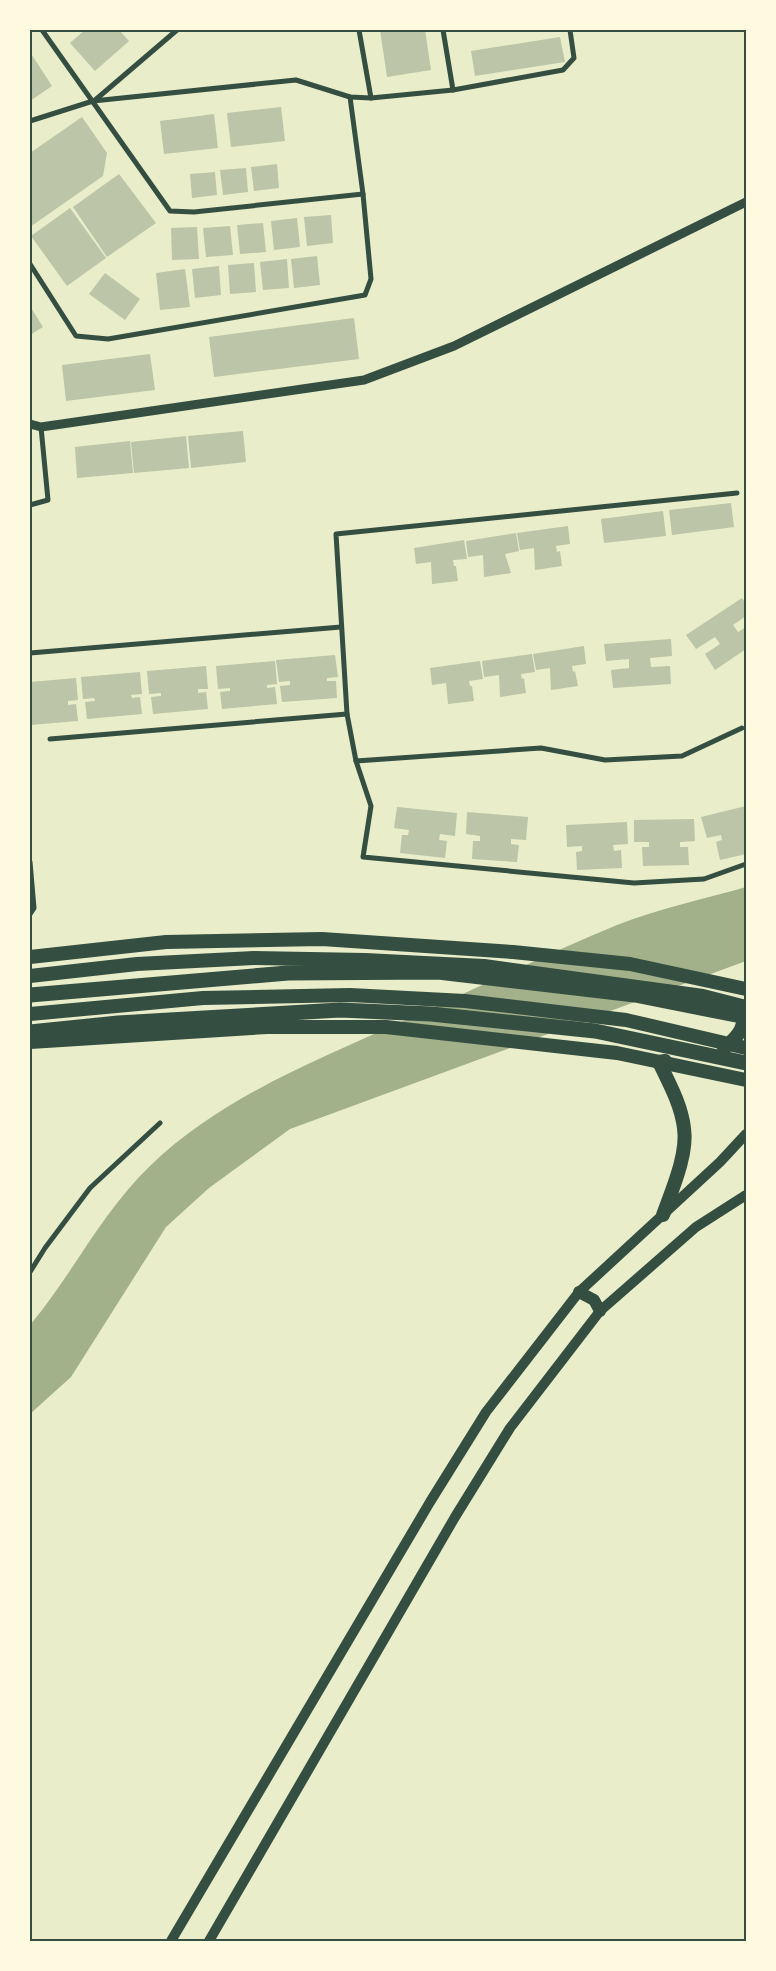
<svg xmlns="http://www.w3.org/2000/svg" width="776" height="1971" font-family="'Space Grotesk',sans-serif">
<rect width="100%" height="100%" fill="#e9edc9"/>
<!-- water -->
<path fill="#a3b18a" d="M746 887V961L290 1129 209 1188 166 1227 71 1377 30 1414V1325C73 1274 101 1213 150 1166 221 1097 319 1059 408 1019 477 988 547 954 617 925 658 909 704 899 746 887Z"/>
<!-- building -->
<g fill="#bcc5a7">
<polygon points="85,30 119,30 129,41 95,71 70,43"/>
<polygon points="380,30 425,30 431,70 387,77"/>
<polygon points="560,37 565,62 475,76 471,51"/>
<polygon points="30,52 52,86 30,101"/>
<polygon points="281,107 285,141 231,147 227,113"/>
<polygon points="214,114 218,148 164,154 160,121"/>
<polygon points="82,117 107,153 103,176 30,227 30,153"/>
<polygon points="277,164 279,188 254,191 251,167"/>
<polygon points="246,168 248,192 223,195 220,170"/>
<polygon points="215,172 217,195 192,198 190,174"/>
<polygon points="119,174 156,223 107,257 73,207"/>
<polygon points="70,208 106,258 67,286 31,236"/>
<polygon points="331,215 333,243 307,246 304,217"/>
<polygon points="297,218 300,247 274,250 271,221"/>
<polygon points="263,223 266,252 240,254 237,225"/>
<polygon points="230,226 233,255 206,257 203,228"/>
<polygon points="197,227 199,259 172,260 171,228"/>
<polygon points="317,256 320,285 294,288 291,259"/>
<polygon points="287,259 289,288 263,290 260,262"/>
<polygon points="254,263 256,292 230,294 228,265"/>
<polygon points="219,266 221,295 195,298 192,269"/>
<polygon points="185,269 190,307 160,310 156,273"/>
<polygon points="105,273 140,299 125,320 89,294"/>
<polygon points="30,306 43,327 30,335"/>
<polygon points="354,318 359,359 214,377 209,337"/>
<polygon points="150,354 155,390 66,401 62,365"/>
<polygon points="243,431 246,462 191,468 188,436"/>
<polygon points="186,436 189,468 134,473 131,442"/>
<polygon points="130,441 133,473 77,478 75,447"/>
<polygon points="731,503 734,527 672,535 669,510"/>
<polygon points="663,511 666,536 604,543 601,519"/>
<polygon points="568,526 570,544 556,546 557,552 560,551 562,566 535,570 534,548 520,550 517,533"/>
<polygon points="516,533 519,551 505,554 511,573 484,577 483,555 468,557 466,541"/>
<polygon points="464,540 467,559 453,560 454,566 456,566 458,581 432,584 431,562 416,564 414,548"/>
<polygon points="742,598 746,604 746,616 733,625 738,632 746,627 746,649 715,670 705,654 720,644 715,637 696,649 686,635"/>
<polygon points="671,639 672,656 650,658 651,667 670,666 671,684 613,688 611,670 629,668 629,659 606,661 604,644"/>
<polygon points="584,646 586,664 572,666 573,672 575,671 578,686 551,690 550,668 536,670 533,654"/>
<polygon points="532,654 535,672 521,674 522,679 524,678 526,693 500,697 499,675 484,677 482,661"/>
<polygon points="335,655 338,677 327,678 327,681 336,681 337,698 282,702 280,686 290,685 290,681 279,682 276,660"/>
<polygon points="275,661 277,684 267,685 267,688 275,687 277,704 222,709 220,692 230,691 230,688 218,689 216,666"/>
<polygon points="480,661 483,679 469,681 470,686 472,686 474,701 448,704 446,683 432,685 430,668"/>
<polygon points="206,666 208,689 198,689 198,693 206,692 208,709 153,714 151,697 161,696 161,693 149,694 147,671"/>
<polygon points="140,672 142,694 131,695 132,698 140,697 142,714 87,719 85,702 95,701 94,698 83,699 81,677"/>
<polygon points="76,678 78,700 68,701 68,705 76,704 78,721 30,725 30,682"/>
<polygon points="746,806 746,854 720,860 716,842 722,840 721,835 707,838 701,817"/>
<polygon points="397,807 457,813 455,836 440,834 439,840 447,841 445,858 400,853 402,835 408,835 409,830 394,828"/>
<polygon points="467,812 528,817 526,840 511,839 511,844 519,845 517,862 472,859 473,841 480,841 480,836 466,834"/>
<polygon points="694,819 695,841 680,842 680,847 688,847 689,865 643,866 642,847 649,847 649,842 634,842 634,820"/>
<polygon points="627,822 628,844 613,845 614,851 621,850 622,868 577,870 576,852 582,851 582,846 567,847 566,825"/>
</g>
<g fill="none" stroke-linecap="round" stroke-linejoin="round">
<!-- minor -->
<g stroke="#344e41" stroke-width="5">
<polyline points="42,30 170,211 194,212 363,194"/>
<polyline points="359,30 371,98"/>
<polyline points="443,30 453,90"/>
<polyline points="94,101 177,30"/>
<polyline points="30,121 93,101 296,80 350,97 371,98 453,90 563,70 574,58 570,30"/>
<polyline points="30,264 76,336 108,339 365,295 371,279 363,194 350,97"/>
<polyline points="737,493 336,534 347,714 356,761 371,806 363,857 634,883 704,879 746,864"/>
<polyline points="30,505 48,500 41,427"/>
<polyline points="30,653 341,627"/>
<polyline points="50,739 347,714"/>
<polyline points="356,761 541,748 605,760 682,756 742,728"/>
<polyline points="30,862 34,908 30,914"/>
<polyline points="30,1272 45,1248 90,1188 160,1123"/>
</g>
<!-- tertiary -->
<polyline stroke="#344e41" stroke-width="9" points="30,424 41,427 364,380 454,346 746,202"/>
<!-- secondary -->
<g stroke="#344e41" stroke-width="10">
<polyline points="171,1941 430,1502 486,1412 579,1292 720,1162 746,1134"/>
<polyline points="209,1941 455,1517 510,1428 600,1311 696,1227 746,1195"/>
</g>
<!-- primary -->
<polyline stroke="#344e41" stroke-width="12" points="579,1292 594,1300 600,1311"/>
<!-- trunk -->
<g stroke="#344e41" stroke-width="14">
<polyline points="30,957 166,942 322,939 513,952 630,964 746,989"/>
<polyline points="30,976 137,964 254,958 365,960 484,966 703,996 746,1007"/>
<polyline points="30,1014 203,998 350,995 465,1001 626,1020 746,1048"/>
<polyline points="30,1042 267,1027 386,1027 617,1053 746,1080"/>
<path d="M724 1048C738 1037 750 1024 739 1006"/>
<path d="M663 1215C672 1190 688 1154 684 1128 681 1104 669 1083 659 1062L665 1061"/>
</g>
<!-- motorway -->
<g stroke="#344e41" stroke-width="15">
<polyline points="30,995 288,973 438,972 635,995 746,1017"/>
<polyline points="30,1032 118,1023 340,1010 431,1014 595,1031 746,1063"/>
</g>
</g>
<!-- border -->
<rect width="776" height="1971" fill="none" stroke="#fefae0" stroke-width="62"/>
<rect x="31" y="31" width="714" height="1909" fill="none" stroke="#344e41" stroke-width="2"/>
</svg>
